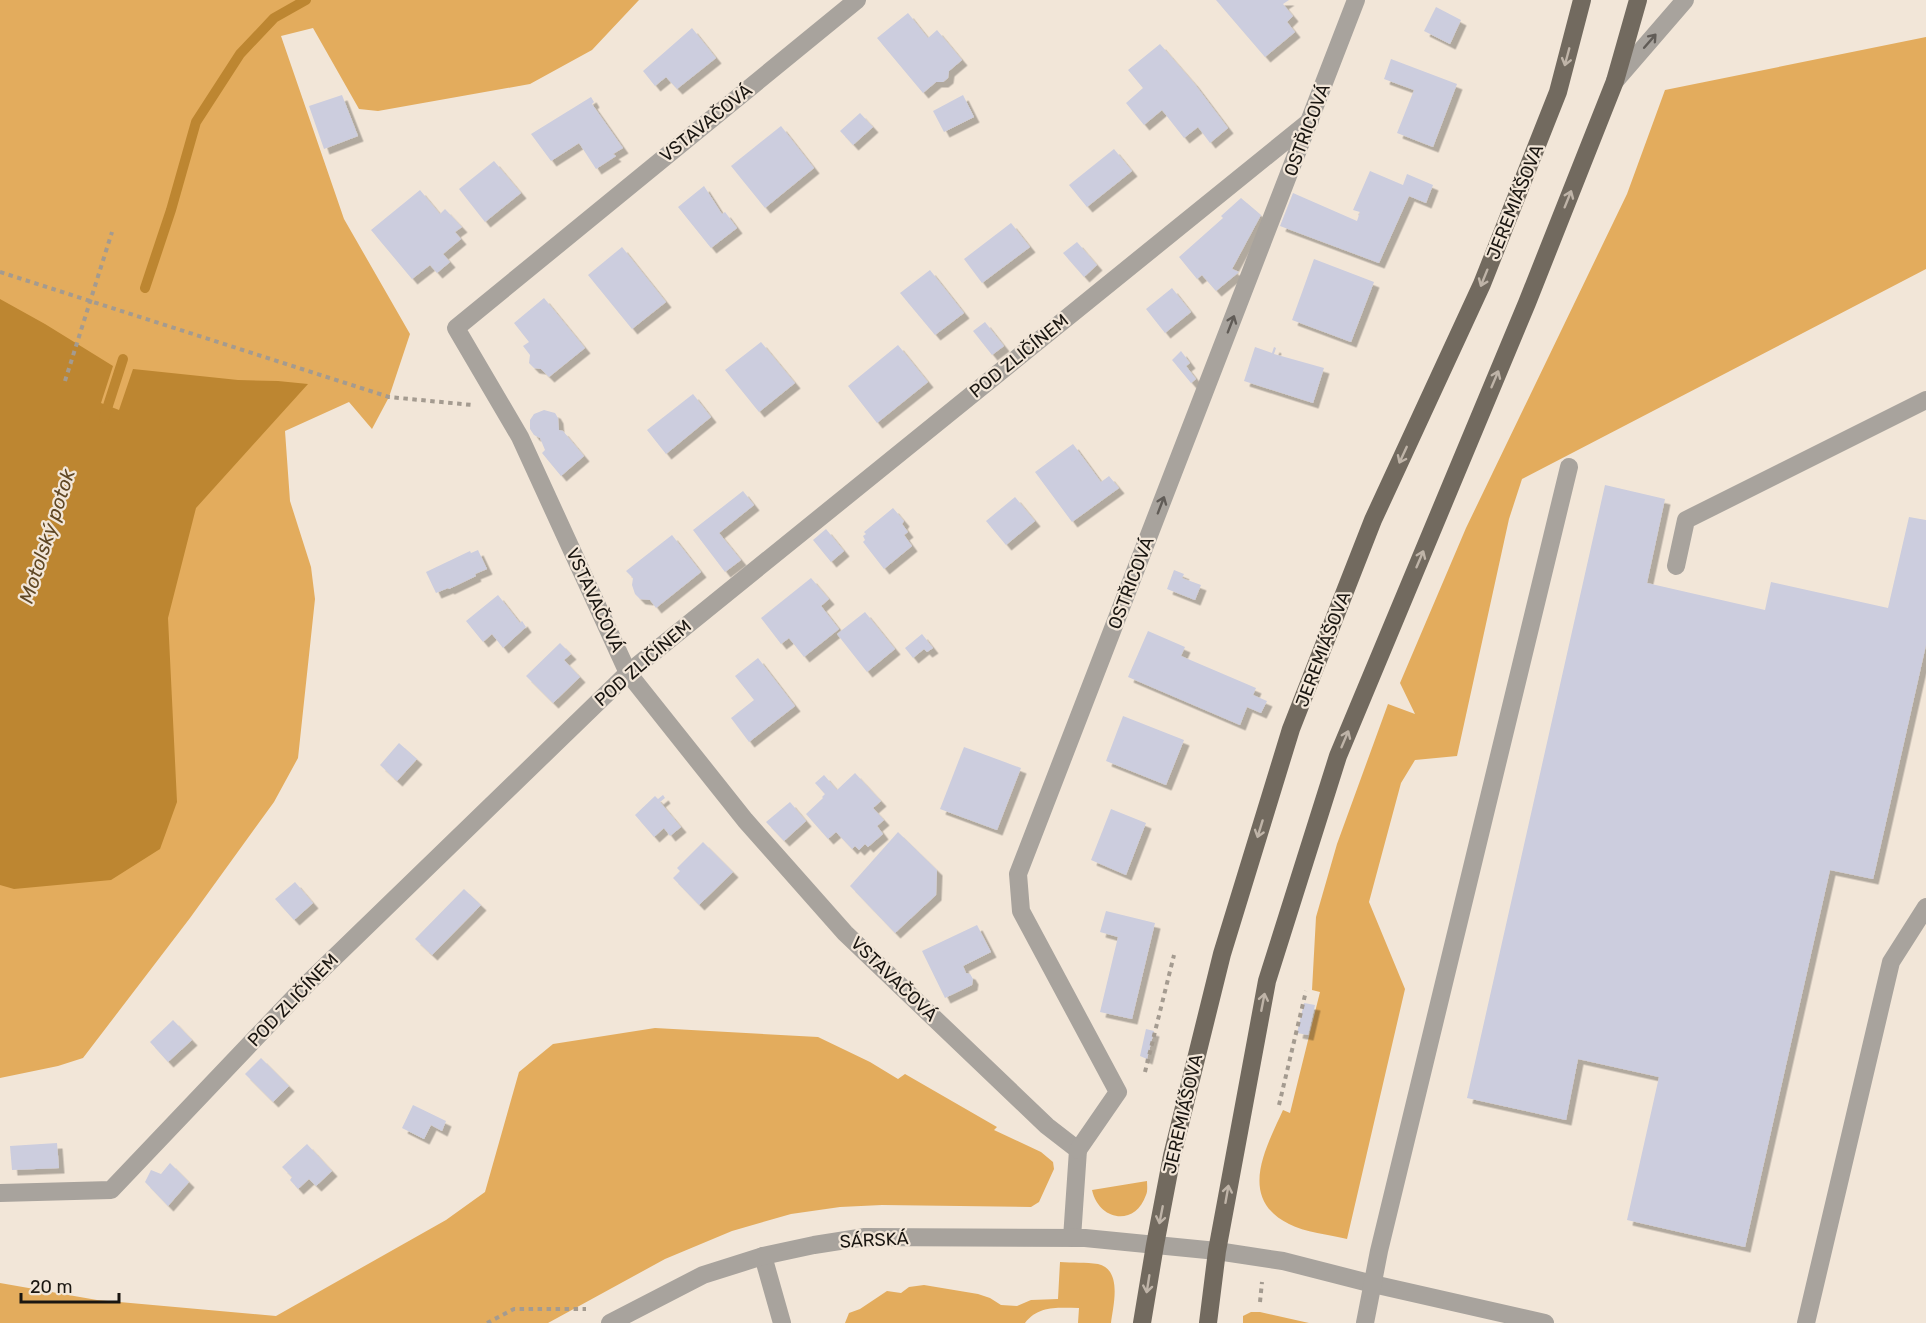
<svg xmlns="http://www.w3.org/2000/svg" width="1926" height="1323" font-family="Rubik,sans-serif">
<defs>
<filter id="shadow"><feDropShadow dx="5.5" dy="5.5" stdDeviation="0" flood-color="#0004"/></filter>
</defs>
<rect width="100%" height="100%" fill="#f2e6d8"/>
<!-- green -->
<g fill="#e3ac5d">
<polygon points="0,0 639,0 592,50 530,84 378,111 359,109 313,28 281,36 344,219 410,334 389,397 372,429 349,402 285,431 290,501 311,567 315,599 298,758 274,802 190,918 83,1058 58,1066 0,1078"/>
<path d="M1926 37V269L1522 479 1509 519 1457 756 1415 760 1401 783 1369 902 1405 989 1347 1239C1330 1235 1304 1232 1289 1224 1237 1198 1266 1148 1283 1110L1290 1113 1320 992 1312 990 1316 917 1337 844 1388 704 1415 714 1400 683 1466 528 1627 194 1665 90Z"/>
<polygon points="655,1028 818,1037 870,1062 898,1079 905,1074 997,1127 994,1130 1041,1152 1053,1162 1054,1169 1039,1202 1031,1207 882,1205 840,1207 791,1214 732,1231 665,1259 548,1323 0,1323 0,1283 97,1300 276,1316 446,1220 485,1192 519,1072 553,1044"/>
<path d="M1147 1181C1147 1185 1148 1191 1146 1195 1135 1227 1099 1221 1092 1190Z"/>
<path d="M1060 1262C1072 1263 1086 1262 1098 1264 1123 1270 1113 1306 1111 1323H1078L1079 1308C1058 1308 1039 1305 1025 1323H845L849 1313 860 1309 887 1291 901 1293 909 1287 924 1285 978 1294 990 1298 1001 1305 1017 1306 1031 1300 1058 1299Z"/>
<polygon points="1251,1312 1260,1312 1309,1323 1243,1323 1243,1316"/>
</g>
<!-- water -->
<polygon fill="#bd8631" points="0,299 45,324 113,366 101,403 119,410 133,369 238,380 278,381 308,384 196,508 168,618 177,802 160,849 111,880 14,889 0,885"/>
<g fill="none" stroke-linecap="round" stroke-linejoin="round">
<!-- stream -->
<g stroke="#bd8631" stroke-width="10">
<polyline points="145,288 171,210 196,122 240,54 274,18 306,0"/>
<polyline points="104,418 123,359"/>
</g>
</g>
<!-- building -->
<g fill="#cccdde" filter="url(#shadow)">
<polygon points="1216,0 1289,0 1283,4 1293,16 1287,22 1295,32 1265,57"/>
<polygon points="1436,7 1461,20 1450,44 1424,31"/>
<polygon points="908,13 928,38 937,30 962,60 949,71 948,78 943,82 936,82 923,93 877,38"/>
<polygon points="692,28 716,58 677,89 666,77 655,86 643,71"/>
<polygon points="1160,44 1194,83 1228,128 1210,143 1198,127 1184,138 1162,110 1144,125 1126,103 1143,88 1128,70"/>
<polygon points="1391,59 1457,84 1433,147 1397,133 1414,90 1384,79"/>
<polygon points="342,95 358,136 324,149 309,106"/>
<polygon points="963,95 974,117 944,132 933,111"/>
<polygon points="591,97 594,102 592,104 623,148 613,154 616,156 596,169 579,143 551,161 531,134"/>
<polygon points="860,113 873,127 853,145 840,131"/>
<polygon points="781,126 814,168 765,208 731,166"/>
<polygon points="1114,149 1132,171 1087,207 1069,185"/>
<polygon points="494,161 521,193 485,222 459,189"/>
<polygon points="1370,171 1403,185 1407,174 1433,185 1426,203 1409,196 1379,263 1280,226 1293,193 1357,221 1360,212 1353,210"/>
<polygon points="704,186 722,214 725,212 737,228 711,248 678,207"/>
<polygon points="420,190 440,214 445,209 462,227 455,232 461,239 443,254 450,262 437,273 430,265 412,279 371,230"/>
<polygon points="1241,198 1261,215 1232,269 1239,272 1216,291 1202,275 1197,279 1179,257 1223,218 1221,216"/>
<polygon points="1011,223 1030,247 982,283 964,259"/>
<polygon points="1077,242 1097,265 1084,277 1063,253"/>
<polygon points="622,247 666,302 632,329 588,275"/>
<polygon points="1314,259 1374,282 1351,342 1292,320"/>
<polygon points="930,270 964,313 935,335 900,293"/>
<polygon points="1172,288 1191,312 1165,333 1146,309"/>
<polygon points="544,298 585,348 549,377 541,369 534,368 529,363 530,355 523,346 529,342 514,323"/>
<polygon points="985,322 1004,346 992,355 973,331"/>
<polygon points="761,342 795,383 759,412 725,370"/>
<polygon points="898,345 928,382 877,423 848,386"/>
<polygon points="1255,347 1272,353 1274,347 1276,348 1274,354 1324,368 1313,403 1244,381"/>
<polygon points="1181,351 1190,363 1186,366 1196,379 1191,383 1172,360"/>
<polygon points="693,394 711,417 666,454 647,430"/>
<polygon points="544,410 555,413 558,418 559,430 563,431 584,456 561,476 542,453 545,450 540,438 534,435 530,429 530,420 534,414"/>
<polygon points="1073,444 1101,482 1109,476 1119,488 1072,522 1035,472"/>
<polygon points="1605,485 1665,499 1647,583 1765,610 1771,582 1888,608 1909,517 1926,520 1926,645 1875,871 1873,879 1830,870 1745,1247 1627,1220 1659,1077 1578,1059 1566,1120 1467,1098"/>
<polygon points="743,491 754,505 719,533 741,560 725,572 693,530"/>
<polygon points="1015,497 1035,521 1006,545 986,521"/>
<polygon points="893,508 904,521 902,524 908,532 904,535 912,546 884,569 863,542 865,540 863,536 866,534 864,532"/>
<polygon points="826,529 844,551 831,562 813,540"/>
<polygon points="672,535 701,572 656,608 650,600 640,599 635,594 632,585 633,578 626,571"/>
<polygon points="478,550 487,569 475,574 476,576 449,589 448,588 436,593 426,572 470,551 471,553"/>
<polygon points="1174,570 1184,574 1182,578 1201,585 1195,600 1167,589"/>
<polygon points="811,578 829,599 821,606 839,629 804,657 789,638 781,644 761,618"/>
<polygon points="498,595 520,623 522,621 526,627 503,648 492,634 483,642 466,621"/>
<polygon points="865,612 895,649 867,672 837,634"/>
<polygon points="1148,631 1185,647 1181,656 1256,688 1253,695 1267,701 1261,713 1247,707 1240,725 1128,677"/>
<polygon points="922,634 933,648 927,652 924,649 913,658 905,648"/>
<polygon points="560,643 571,654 564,660 580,677 553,703 526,676"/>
<polygon points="758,658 795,706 749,742 731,718 754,700 735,676"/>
<polygon points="1123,716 1184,740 1166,785 1106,761"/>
<polygon points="399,743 417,759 397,781 380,765"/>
<polygon points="964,747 1021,768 997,830 940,809"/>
<polygon points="855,773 881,801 873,808 884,820 877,826 883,834 868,847 865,844 859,850 855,846 852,849 836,832 828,839 806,814 823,798 822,797 825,794 815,783 824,775 837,790"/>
<polygon points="663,795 665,798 660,802 681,827 670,836 664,828 654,837 635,815 655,796 658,799"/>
<polygon points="790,802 806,821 784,841 766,822"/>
<polygon points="1111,809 1146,823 1126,875 1091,860"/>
<polygon points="898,832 937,870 936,895 895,933 850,886"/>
<polygon points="703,842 733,872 699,905 673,878 680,871 677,868"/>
<polygon points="295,882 313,903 294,920 275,899"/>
<polygon points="464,889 481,905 432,955 415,939"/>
<polygon points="1106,911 1155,923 1132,1019 1100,1012 1118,937 1100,932"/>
<polygon points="977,925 991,952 963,966 966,973 970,974 973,979 972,985 945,998 922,951"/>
<polygon points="1304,1003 1315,1005 1308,1035 1297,1033"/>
<polygon points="173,1020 192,1040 168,1062 150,1042"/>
<polygon points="1146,1029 1154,1031 1147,1059 1140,1056"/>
<polygon points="261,1058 289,1086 273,1102 245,1074"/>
<polygon points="413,1105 446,1121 442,1131 431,1125 424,1139 402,1128"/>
<polygon points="57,1143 59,1168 12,1170 10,1146"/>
<polygon points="307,1144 332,1171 316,1186 309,1179 298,1189 290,1180 292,1177 282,1167"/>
<polygon points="170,1163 189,1182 168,1206 145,1182 151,1170 161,1174"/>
</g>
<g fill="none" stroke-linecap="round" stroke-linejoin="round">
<!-- path -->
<g stroke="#a49b90" stroke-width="4" stroke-dasharray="4.5 4.5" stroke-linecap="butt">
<polyline points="0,272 389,397 472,405"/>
<polyline points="65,381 112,232"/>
<polyline points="1145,1072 1174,955"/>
<polyline points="1279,1105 1306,991"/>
<polyline points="1260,1302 1262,1282"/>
<polyline points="487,1323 514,1309 586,1309"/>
</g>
<!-- minor -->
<g stroke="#a8a39d" stroke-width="18">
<polyline points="857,0 456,328 520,437 628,673 745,820 845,933 1047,1126 1078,1150 1072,1238"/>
<polyline points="1615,81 1685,0"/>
<polyline points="1676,566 1686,520 1926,400"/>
<polyline points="1078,1150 1118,1092 1021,911 1018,874 1356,0"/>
<polyline points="0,1193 111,1190 308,983 628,673 1310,121"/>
<polyline points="763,1256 782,1323"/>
<polyline points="610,1323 703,1275 763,1256 814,1245 865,1237 1085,1238 1217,1251 1283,1261 1373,1284 1545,1323"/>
<polyline points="1365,1323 1379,1251 1569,467"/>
<polyline points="1806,1323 1891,962 1926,907"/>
</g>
<!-- major -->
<g stroke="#726a5f" stroke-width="18">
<polyline points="1142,1323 1155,1245 1172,1156 1222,954 1291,729 1373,520 1482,284 1558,92 1582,0"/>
<polyline points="1208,1323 1217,1251 1267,981 1338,756 1527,303 1615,81 1638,0"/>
</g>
</g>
<!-- one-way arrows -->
<defs><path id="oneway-shaft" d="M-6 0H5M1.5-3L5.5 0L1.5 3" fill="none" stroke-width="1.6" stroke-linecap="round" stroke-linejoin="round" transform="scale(1.5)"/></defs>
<g stroke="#615c57">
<use href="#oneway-shaft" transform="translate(1650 41) rotate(-49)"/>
<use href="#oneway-shaft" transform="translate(1231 324) rotate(-69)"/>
<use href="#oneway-shaft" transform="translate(1161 505) rotate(-69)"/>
</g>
<g stroke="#bfb4a8">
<use href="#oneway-shaft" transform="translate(1567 57) rotate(105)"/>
<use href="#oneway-shaft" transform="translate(1568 199) rotate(-68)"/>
<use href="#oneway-shaft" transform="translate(1484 278) rotate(112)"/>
<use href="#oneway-shaft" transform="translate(1495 379) rotate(-67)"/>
<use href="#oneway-shaft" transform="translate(1403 455) rotate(115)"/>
<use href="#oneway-shaft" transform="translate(1420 559) rotate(-67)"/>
<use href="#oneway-shaft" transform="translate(1345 739) rotate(-67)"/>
<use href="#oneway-shaft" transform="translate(1260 829) rotate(107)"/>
<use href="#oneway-shaft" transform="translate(1263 1002) rotate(-79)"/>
<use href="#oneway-shaft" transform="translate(1227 1194) rotate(-80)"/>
<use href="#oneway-shaft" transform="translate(1161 1215) rotate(101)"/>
<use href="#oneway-shaft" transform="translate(1148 1284) rotate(99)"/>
</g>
<g text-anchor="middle" stroke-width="4.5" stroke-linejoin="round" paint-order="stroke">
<!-- street labels -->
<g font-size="18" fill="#1a1611" stroke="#f2e6d8">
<text transform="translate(706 123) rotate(-39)" y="6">VSTAVAČOVÁ</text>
<text transform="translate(1307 130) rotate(-69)" y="6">OSTŘICOVÁ</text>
<text transform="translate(1515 202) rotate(-68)" y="6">JEREMIÁŠOVA</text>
<text transform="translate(1019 356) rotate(-39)" y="6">POD ZLIČÍNEM</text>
<text transform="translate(1131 583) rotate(-69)" y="6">OSTŘICOVÁ</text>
<text transform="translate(595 600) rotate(65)" y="6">VSTAVAČOVÁ</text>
<text transform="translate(1323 649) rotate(-69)" y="6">JEREMIÁŠOVA</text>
<text transform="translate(643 663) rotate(-41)" y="6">POD ZLIČÍNEM</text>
<text transform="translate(894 979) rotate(44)" y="6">VSTAVAČOVÁ</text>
<text transform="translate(293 1000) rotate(-46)" y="6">POD ZLIČÍNEM</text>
<text transform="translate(1183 1114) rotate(-77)" y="6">JEREMIÁŠOVA</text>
<text transform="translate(874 1240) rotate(-3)" y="6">SÁRSKÁ</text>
</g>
<!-- water labels -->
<g font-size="20" font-style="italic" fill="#5f4724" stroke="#f2e6d8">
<text transform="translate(47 536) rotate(-72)" y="7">Motolský potok</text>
</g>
</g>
<!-- scale -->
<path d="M21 1293v9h98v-9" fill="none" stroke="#1a1611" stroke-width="3"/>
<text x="30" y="1293" font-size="18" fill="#1a1611" stroke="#f2e6d8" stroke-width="4.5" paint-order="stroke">20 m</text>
</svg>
